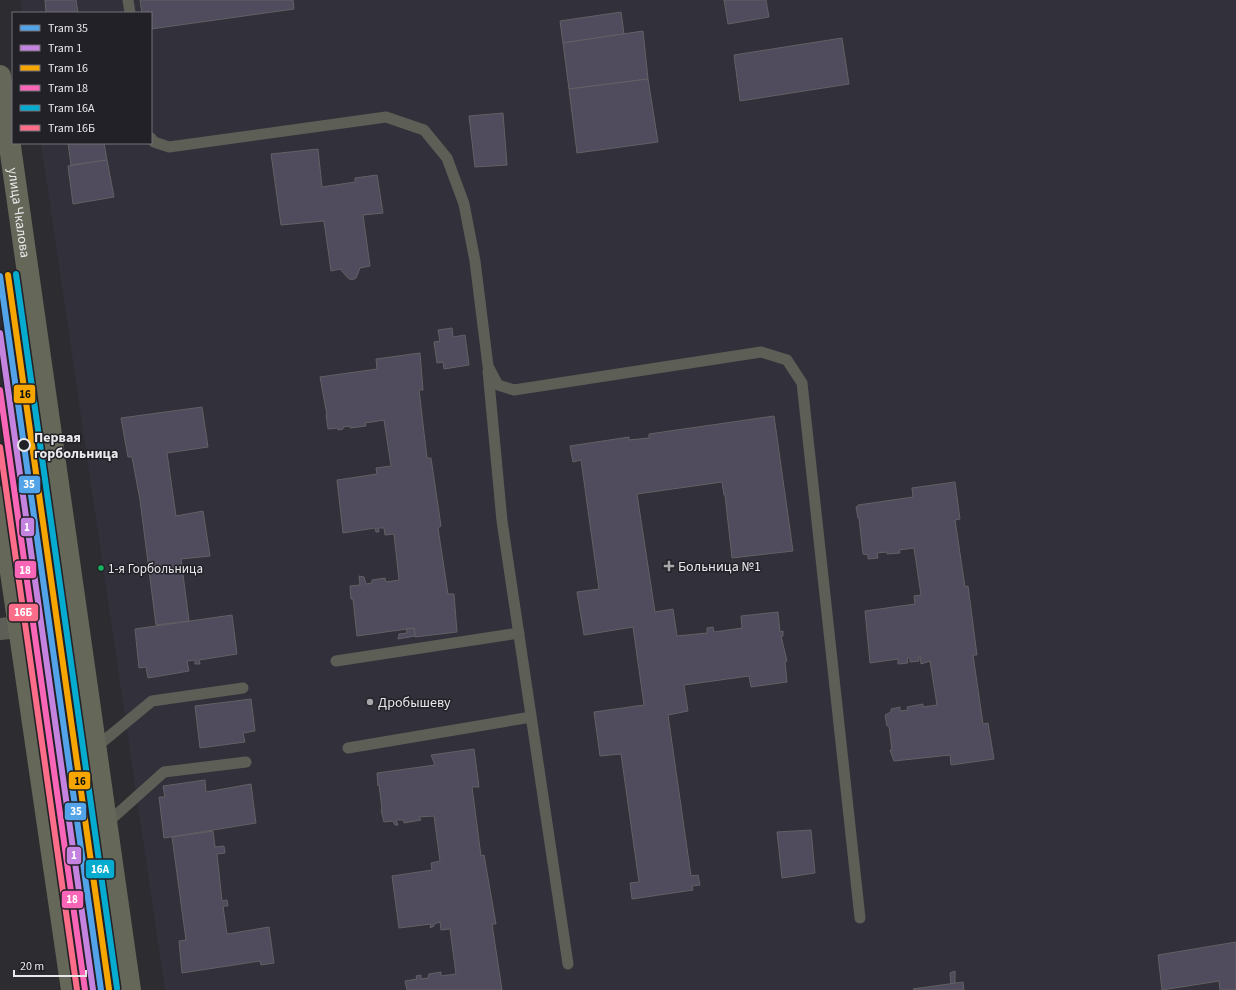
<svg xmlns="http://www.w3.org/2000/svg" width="1236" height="990" font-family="'Source Sans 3',sans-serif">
<rect width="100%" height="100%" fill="#2d2c30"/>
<!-- built -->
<polygon fill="#32303b" points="20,0 1236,0 1236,990 165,990 41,143 151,143 151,13 22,13"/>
<!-- building -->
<g fill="#504b5d" stroke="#626164">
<polygon points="45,0 76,0 78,13 46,13"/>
<polygon points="140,0 293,0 294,9 151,29 151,13 142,13"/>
<polygon points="724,0 766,0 769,17 728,24"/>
<polygon points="621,12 624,34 563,43 560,21"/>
<polygon points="643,31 648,79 569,89 563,43"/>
<polygon points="842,38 849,84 740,101 734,55"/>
<polygon points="648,79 658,142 577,153 569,89"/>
<polygon points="503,113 507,165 475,167 469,116"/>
<polygon points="68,143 104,143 107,160 71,165"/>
<polygon points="318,149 322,187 355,182 355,178 377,175 383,213 363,215 370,266 360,268 356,278 352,280 348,278 340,269 331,271 324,221 281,225 271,154"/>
<polygon points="107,160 114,197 73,204 68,166"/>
<polygon points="452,328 453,337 465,335 469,365 444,369 443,362 437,363 434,342 440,341 438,330"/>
<polygon points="420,353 423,390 419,390 427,458 431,458 441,526 438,528 448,594 454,594 457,632 415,637 414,628 357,636 353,599 351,599 350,586 360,585 359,576 364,577 366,584 372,583 372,580 385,578 386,582 399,580 394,534 385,535 384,528 378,528 379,532 376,532 375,528 343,533 337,480 377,474 376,468 391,466 384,420 365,423 366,426 350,428 350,426 343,427 343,429 338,430 338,428 328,429 326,415 327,415 320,377 377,369 376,359"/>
<polygon points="202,407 208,447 167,453 176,516 203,511 210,556 181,559 189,621 156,625 140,500 132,457 128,457 121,418"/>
<polygon points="774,416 793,551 732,558 725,495 724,495 722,482 637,494 655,612 673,609 677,636 707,633 707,628 713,627 714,632 742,628 741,616 778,612 780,632 783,631 783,636 781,636 787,661 785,662 787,682 751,687 749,676 684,685 688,711 668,715 691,876 698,875 700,885 692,886 693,890 632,899 630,883 639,882 621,754 600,756 594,712 644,705 633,627 584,635 577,592 599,589 581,460 573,462 570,446 629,437 629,440 649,438 649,434"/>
<polygon points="955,482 960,519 955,520 965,587 968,586 977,655 973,655 983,724 988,723 994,759 951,765 950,755 894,761 890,750 892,750 889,726 887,726 885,715 891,712 891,709 900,707 900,711 908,710 907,707 923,704 923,707 937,705 930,661 921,664 920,656 919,656 919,661 910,662 910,658 907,658 908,663 898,664 898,659 870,663 865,611 915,604 914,596 921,595 914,548 899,550 900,553 887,554 887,552 877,553 878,558 868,559 868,555 863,554 859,518 858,518 856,507 858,506 858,505 913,497 912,488"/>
<polygon points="232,615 237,654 199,660 200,664 195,664 195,660 187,661 189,671 148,678 146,667 139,668 135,629"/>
<polygon points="414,628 415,636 398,639 399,634 407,633 406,629"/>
<polygon points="251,699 255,731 243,733 245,742 200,748 195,706"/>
<polygon points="474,749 479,787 472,787 481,856 484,855 496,924 492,924 502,990 407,990 405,981 417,979 416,976 421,975 421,979 428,978 429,974 441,972 441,976 456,974 450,929 441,930 440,922 434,924 434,926 430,928 431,924 399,928 392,876 432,870 431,863 440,861 434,816 419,817 421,820 404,823 404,820 396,820 398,825 395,825 393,821 384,822 381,810 382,809 379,785 378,786 377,773 435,765 431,755"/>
<polygon points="205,780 206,792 251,784 256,823 164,838 159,797 165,797 163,786"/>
<polygon points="811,830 815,873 782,878 777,832"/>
<polygon points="213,831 215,847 224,846 225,853 217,854 222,901 227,900 228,906 223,906 227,934 269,927 274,963 261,965 260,961 182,973 179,941 186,940 172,837"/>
<polygon points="1236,942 1236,990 1220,990 1219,981 1162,990 1158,955"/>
<polygon points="955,971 955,983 951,984 950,973"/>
<polygon points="963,982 964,990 914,990 913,989"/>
</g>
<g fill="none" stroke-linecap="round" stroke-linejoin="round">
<!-- lane -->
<g stroke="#5d5e55" stroke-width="11">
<polyline points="128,0 130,13"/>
<polyline points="151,138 154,142 169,147 386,117 424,130 447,158 464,204 475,261 488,366 498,385 514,390 761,352 787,360 802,383 860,918"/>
<polyline points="488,371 502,521 568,964"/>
<polyline points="336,661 519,633"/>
<polyline points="95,748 152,701 243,688"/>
<polyline points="348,748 531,717"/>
<polyline points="106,824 164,772 246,762"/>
</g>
<!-- street -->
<polyline stroke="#5d5e55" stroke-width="22" points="0,629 19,627"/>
<!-- primary -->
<g stroke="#656858" stroke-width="22">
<path id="s1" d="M0 76 130 990"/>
<polyline points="0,497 72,990"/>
</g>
<!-- tram-1 casing -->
<g stroke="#222127" stroke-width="9">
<polyline id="tram-1" points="0,276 101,990"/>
</g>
<!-- tram-2 casing -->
<g stroke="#222127" stroke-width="9">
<polyline id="tram-2" points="0,333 93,990"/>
</g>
<!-- tram-3 casing -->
<g stroke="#222127" stroke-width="9">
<polyline id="tram-3" points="8,275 109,989"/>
</g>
<!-- tram-4 casing -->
<g stroke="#222127" stroke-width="9">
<polyline id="tram-4" points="0,390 85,990"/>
</g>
<!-- tram-5 casing -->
<g stroke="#222127" stroke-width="9">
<polyline id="tram-5" points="16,274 117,988"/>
</g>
<!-- tram-6 casing -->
<g stroke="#222127" stroke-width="9">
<polyline id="tram-6" points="0,447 77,990"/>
</g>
<!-- tram-1 -->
<use href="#tram-1" stroke="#53a3e8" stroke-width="6"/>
<!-- tram-2 -->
<use href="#tram-2" stroke="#c483df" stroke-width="6"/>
<!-- tram-3 -->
<use href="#tram-3" stroke="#f7a600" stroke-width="6"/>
<!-- tram-4 -->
<use href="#tram-4" stroke="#fa66b7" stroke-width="6"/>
<!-- tram-5 -->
<use href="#tram-5" stroke="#06acd0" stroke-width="6"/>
<!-- tram-6 -->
<use href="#tram-6" stroke="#fb6d88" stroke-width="6"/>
</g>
<!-- markers -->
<circle fill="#222127" stroke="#e9e9ec" stroke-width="2" cx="24" cy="445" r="6"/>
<g fill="#a7a7aa" stroke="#222127" stroke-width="1.5">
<path d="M667 560h4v4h4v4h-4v4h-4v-4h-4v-4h4z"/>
<circle cx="370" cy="702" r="4"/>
</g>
<circle fill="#13b361" stroke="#222127" stroke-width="1.5" cx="101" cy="568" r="3.5"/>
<g text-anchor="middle" stroke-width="3" stroke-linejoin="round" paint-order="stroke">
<!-- bus labels -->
<g font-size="13" fill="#e9e9ec" stroke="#222127" text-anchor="start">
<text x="108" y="573">1-я Горбольница</text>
</g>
<!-- street labels -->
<g font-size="14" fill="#e9e9ec" stroke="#222127">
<text dy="5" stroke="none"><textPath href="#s1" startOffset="138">улица Чкалова</textPath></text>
</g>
<!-- stop labels -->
<g font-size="14" font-weight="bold" fill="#e9e9ec" stroke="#222127" text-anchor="start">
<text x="34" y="442">Первая<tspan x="34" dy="16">горбольница</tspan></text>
</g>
<!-- poi labels -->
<g font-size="14" fill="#e9e9ec" stroke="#222127" text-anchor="start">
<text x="678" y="571">Больница №1</text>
<text x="378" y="707">Дробышеву</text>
</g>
</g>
<g stroke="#222127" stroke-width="1.5">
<rect x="13" y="384" width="23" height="20" rx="4" fill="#f7a600"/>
<rect x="18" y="475" width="23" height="19" rx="4" fill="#53a3e8"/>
<rect x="20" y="517" width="15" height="20" rx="4" fill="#c483df"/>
<rect x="14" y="560" width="23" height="19" rx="4" fill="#fa66b7"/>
<rect x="8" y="603" width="31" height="19" rx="4" fill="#fb6d88"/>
<rect x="68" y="771" width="23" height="19" rx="4" fill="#f7a600"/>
<rect x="64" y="802" width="23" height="19" rx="4" fill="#53a3e8"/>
<rect x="66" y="846" width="16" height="19" rx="4" fill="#c483df"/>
<rect x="85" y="859" width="30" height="20" rx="4" fill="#06acd0"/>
<rect x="61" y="890" width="23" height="19" rx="4" fill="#fa66b7"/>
</g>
<g font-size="11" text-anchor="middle" font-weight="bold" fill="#fff">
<text x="29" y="488">35</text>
<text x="27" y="531">1</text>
<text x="25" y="574">18</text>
<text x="23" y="616">16Б</text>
<text x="76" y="815">35</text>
<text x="74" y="859">1</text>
<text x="100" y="873">16А</text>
<text x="72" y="903">18</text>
</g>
<g font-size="11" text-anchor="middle" font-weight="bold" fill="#111">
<text x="25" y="398">16</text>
<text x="80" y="785">16</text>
</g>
<!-- legend -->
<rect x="12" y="12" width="140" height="132" fill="#222127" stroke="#727176"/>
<rect x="20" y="25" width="20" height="6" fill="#53a3e8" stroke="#727176"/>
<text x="48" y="32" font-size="12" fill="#e9e9ec">Tram 35</text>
<rect x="20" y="45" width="20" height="6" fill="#c483df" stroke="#727176"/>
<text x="48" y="52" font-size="12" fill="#e9e9ec">Tram 1</text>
<rect x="20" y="65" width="20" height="6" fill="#f7a600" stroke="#727176"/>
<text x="48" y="72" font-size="12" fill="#e9e9ec">Tram 16</text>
<rect x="20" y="85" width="20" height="6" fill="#fa66b7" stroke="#727176"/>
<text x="48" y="92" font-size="12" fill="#e9e9ec">Tram 18</text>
<rect x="20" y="105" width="20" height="6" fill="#06acd0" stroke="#727176"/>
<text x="48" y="112" font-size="12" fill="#e9e9ec">Tram 16А</text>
<rect x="20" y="125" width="20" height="6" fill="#fb6d88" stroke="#727176"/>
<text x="48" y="132" font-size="12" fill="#e9e9ec">Tram 16Б</text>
<!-- scale -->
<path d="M14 970v6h72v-6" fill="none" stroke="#e9e9ec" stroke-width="2"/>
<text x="20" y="970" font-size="12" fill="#e9e9ec" stroke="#222127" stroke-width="3" paint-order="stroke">20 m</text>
</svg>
